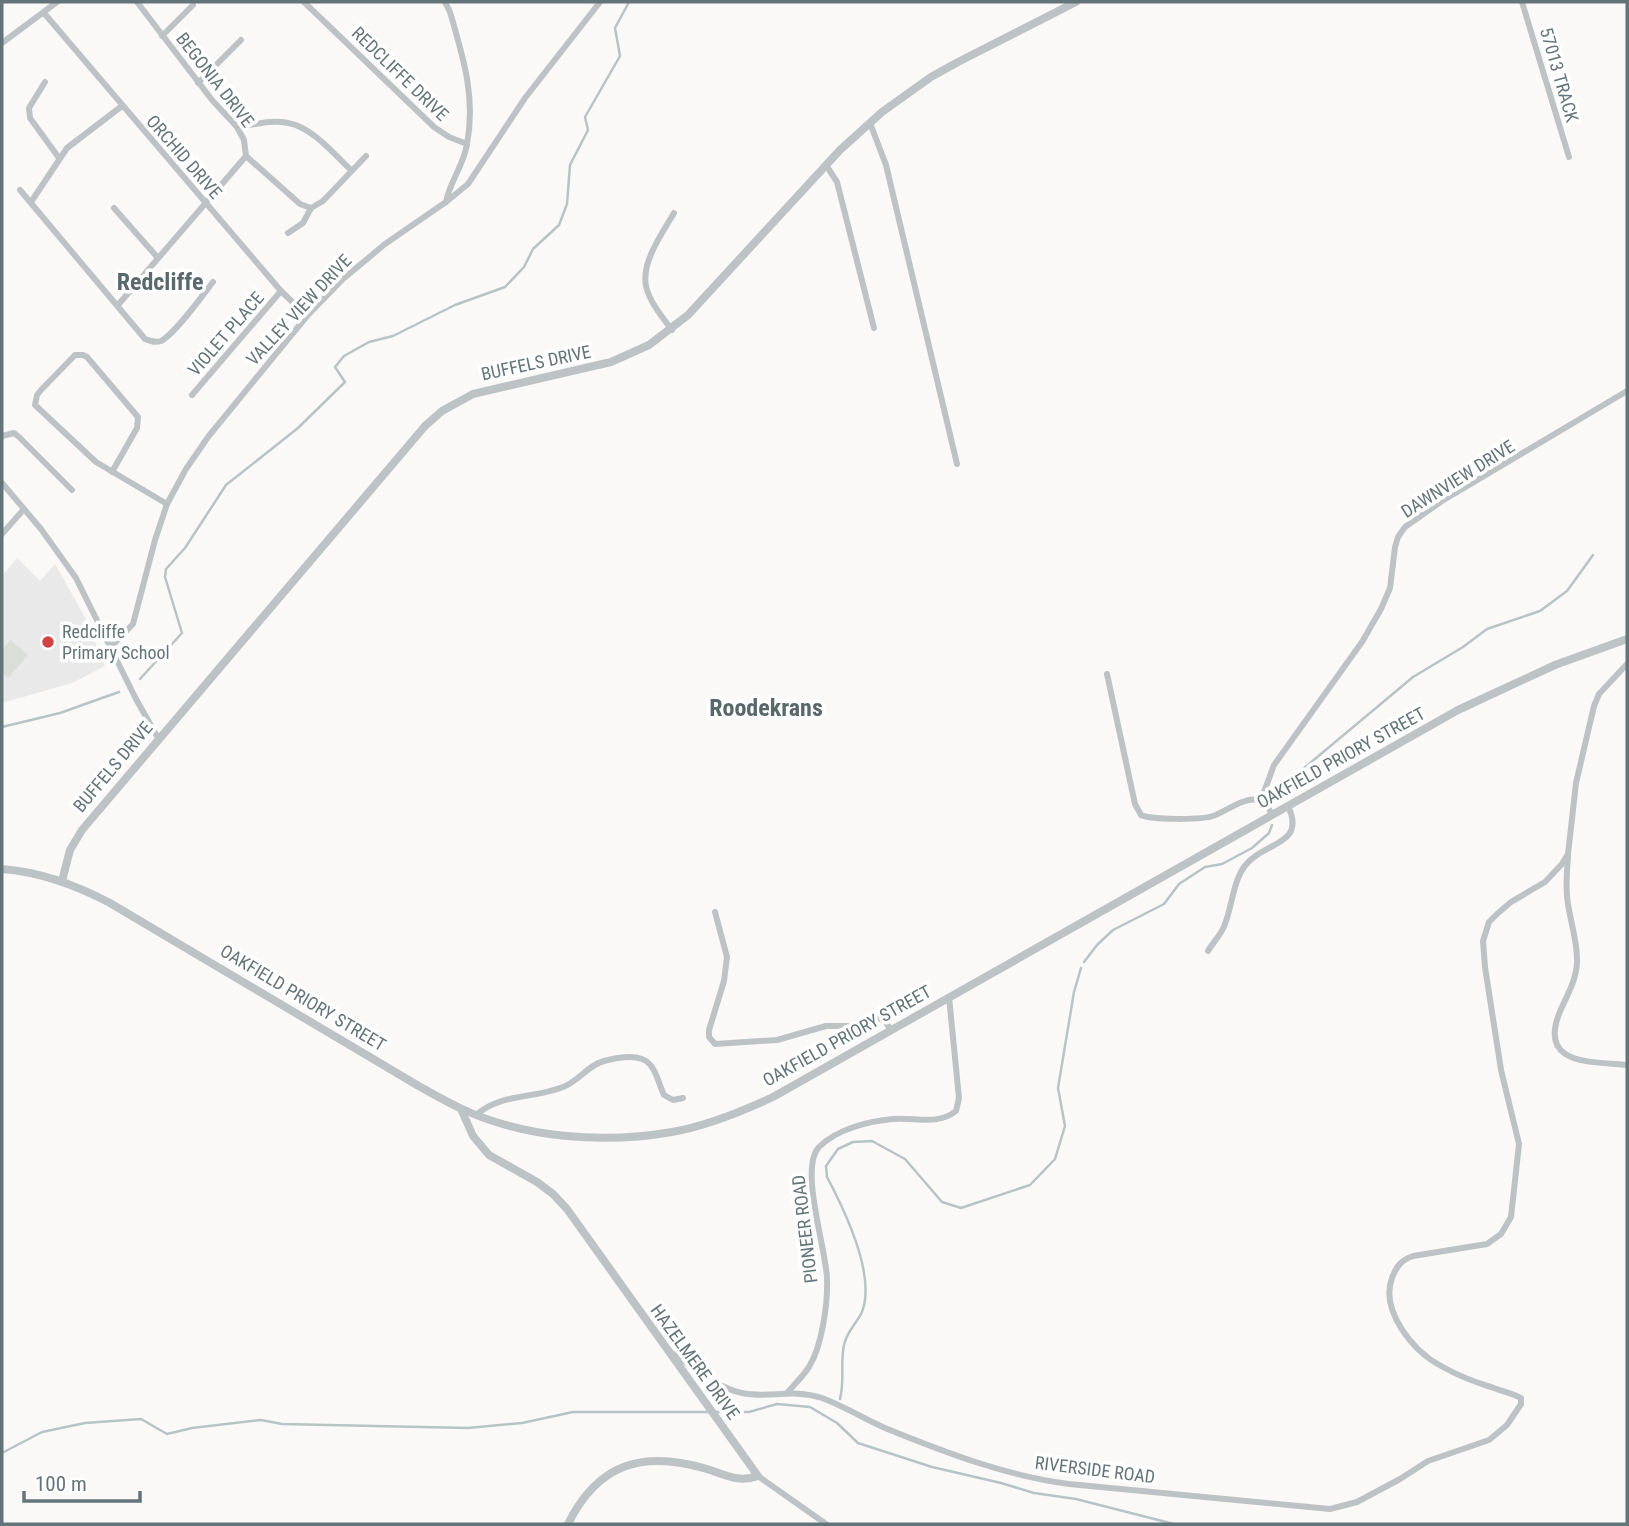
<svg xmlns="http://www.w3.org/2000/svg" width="1629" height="1526" font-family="'Roboto Condensed',sans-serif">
<rect width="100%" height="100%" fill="#faf9f8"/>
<!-- built -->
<polygon fill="#e8e9e8" points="17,558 40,581 55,564 85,617 105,666 72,683 2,703 2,576"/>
<!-- garden -->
<polygon fill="#dbded8" points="10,640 28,655 8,678 2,673 2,650"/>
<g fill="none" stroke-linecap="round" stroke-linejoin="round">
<!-- stream -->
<g stroke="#b7c4c5" stroke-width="2.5">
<polyline points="140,679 182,633 165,577 166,569 185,548 226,485 298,428 345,382 335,367 344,356 369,342 393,336 455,305 505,287 524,267 533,249 559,225 567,204 570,165 588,130 585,117 620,56 615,28 629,2"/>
<polyline points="2,727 60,713 119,692"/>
<polyline points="1278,795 1279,789 1413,677 1463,647 1487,629 1540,611 1567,591 1593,555"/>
<polyline points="1084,962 1097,945 1113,930 1164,904 1179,884 1205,867 1222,864 1252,848 1269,833 1272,825"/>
<path d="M840 1399C845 1379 840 1363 844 1345 846 1332 857 1323 862 1312 876 1275 844 1209 827 1177L826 1166 838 1149 853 1142 872 1141 905 1159 942 1202 961 1208 1030 1185 1055 1159 1065 1126 1058 1088 1074 992 1081 968"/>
<polyline points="715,1412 749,1412 777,1404 810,1407 837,1423 858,1443 932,1467 1001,1483 1034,1493 1076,1499 1174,1524"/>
<polyline points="2,1453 42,1432 85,1423 141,1419 167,1434 192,1428 261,1420 282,1424 468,1428 522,1423 573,1412 709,1412"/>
<polyline points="1626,1524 1627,1522"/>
</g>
<!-- minor -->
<g stroke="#bdc3c5" stroke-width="6">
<path d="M304 2 434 127 449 137 467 144C464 165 450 181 446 202"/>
<path d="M445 2 450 12C463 57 476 97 467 144"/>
<polyline points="1522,2 1569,157"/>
<polyline points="44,13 281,291 307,316"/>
<polyline points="162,36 193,5"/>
<polyline points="2,43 57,2"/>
<polyline points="45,82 29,108 30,118 59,158"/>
<polyline points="198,83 241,40"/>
<polyline points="870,123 886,165 957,464"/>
<path d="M237 127C253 125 272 119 288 123 312 127 334 154 351 170"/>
<polyline points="246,156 300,204 311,208"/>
<polyline points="826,165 837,182 874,328"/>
<path d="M20 190 145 339C150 341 155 343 161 341 175 334 202 296 213 282"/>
<polyline points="31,202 67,148 122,106"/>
<polyline points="114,208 158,258"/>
<polyline points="288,233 303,223 311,208 323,201 366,156"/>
<polyline points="118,305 246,156 244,140 237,127 212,100 137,2"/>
<path d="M672 330C662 317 649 301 646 286 641 262 663 232 674 213"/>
<polyline points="192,395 281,291"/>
<polyline points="2,436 14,433 19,437 72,490"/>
<polyline points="112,472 137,428 138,417 87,357 83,355 75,355 41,390 37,395 35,405 96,462 167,504"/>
<polyline points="2,483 41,529 76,578 136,699 158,738"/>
<polyline points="2,534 24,509"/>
<polyline points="110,648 133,624 155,540 167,504 186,469 208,437 307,316 343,279 385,244 446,202 468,184 525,98 600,2"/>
<path d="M1107 674 1135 804 1141 815C1152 820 1201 820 1213 816 1232 809 1244 795 1265 801"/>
<polyline points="1272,815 1265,801 1264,792 1274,765 1362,642 1381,609 1390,588 1395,547 1398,537 1405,527 1442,501 1627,391"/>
<path d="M1568 856C1567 872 1565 888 1568 904 1571 924 1578 944 1577 963 1576 980 1568 994 1561 1009 1536 1066 1590 1061 1627 1065"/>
<polyline points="715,912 727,957 724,981 709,1030 709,1037 715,1044 777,1040 826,1026 850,1026 875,1016 885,1021 891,1030"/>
<path d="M1208 951C1213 942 1222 934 1225 924 1232 906 1233 883 1244 867 1263 841 1307 846 1288 806"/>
<path d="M476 1115C501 1093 534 1099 563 1087 579 1081 588 1065 604 1061 615 1058 632 1055 642 1059 656 1064 658 1083 664 1095L673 1100 683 1098"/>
<path d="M673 1354C694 1367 717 1388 742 1393 769 1399 791 1388 822 1398 844 1406 864 1419 885 1428 944 1452 1006 1476 1069 1484L1330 1509 1357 1502 1400 1479 1428 1461 1489 1440 1507 1425 1521 1404V1398C1512 1393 1501 1391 1491 1387 1474 1382 1457 1375 1441 1366 1413 1351 1380 1311 1392 1278 1396 1267 1401 1260 1413 1256L1487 1244 1501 1234 1511 1217 1519 1144 1501 1070 1485 967 1483 941 1489 922 1497 914 1511 902 1545 882 1562 864 1568 854 1576 783 1594 706 1599 694 1627 664"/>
<path d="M788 1392C795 1384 803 1376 809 1367 822 1346 828 1303 827 1278 826 1248 799 1168 819 1147 837 1129 869 1121 893 1119 915 1117 937 1126 956 1111L959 1098 949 997"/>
<polyline points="758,1476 826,1524"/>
</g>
<!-- tertiary -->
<g stroke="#bdc3c5" stroke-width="8">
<path d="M2 869C41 872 76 885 110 903L417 1085C431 1093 445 1101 460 1108 523 1138 603 1144 672 1132 707 1126 741 1112 773 1097L1458 710 1555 665 1627 639"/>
<polyline points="62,881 70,850 82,830 425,426 442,411 473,394 611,362 649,345 688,315 840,150 882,112 931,77 958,62 1076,2"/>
<path d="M461 1109 473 1136 489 1155 537 1182 553 1194 567 1209 758 1476C738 1483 726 1475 707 1469 643 1450 598 1463 568 1524"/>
</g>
</g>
<!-- markers -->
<circle fill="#d04243" stroke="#fff" stroke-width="2.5" cx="48" cy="642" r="7"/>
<g text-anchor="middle" stroke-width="7" stroke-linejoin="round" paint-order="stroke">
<!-- street labels -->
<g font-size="18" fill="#637579" stroke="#fff">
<text transform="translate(400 74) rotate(44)" y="6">REDCLIFFE DRIVE</text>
<text transform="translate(1559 75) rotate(74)" y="6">57013 TRACK</text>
<text transform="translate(215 80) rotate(52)" y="6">BEGONIA DRIVE</text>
<text transform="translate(184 157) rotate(49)" y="6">ORCHID DRIVE</text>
<text transform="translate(299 310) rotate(-47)" y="6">VALLEY VIEW DRIVE</text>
<text transform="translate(226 334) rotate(-49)" y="6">VIOLET PLACE</text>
<text transform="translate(536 363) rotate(-12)" y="6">BUFFELS DRIVE</text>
<text transform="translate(1458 479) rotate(-32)" y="6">DAWNVIEW DRIVE</text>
<text transform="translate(1341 758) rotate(-29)" y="6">OAKFIELD PRIORY STREET</text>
<text transform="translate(113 767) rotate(-50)" y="6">BUFFELS DRIVE</text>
<text transform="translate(303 998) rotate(31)" y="6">OAKFIELD PRIORY STREET</text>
<text transform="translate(847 1036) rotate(-29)" y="6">OAKFIELD PRIORY STREET</text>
<text transform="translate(805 1229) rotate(-97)" y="6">PIONEER ROAD</text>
<text transform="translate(695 1362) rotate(54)" y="6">HAZELMERE DRIVE</text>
<text transform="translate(1095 1470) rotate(7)" y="6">RIVERSIDE ROAD</text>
</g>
<!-- poi labels -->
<g font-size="18" fill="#637579" stroke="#fff" text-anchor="start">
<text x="62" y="638">Redcliffe<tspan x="62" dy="21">Primary School</tspan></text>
</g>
<!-- district labels -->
<g font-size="24" font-weight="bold" fill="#59686b" stroke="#fff">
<text x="160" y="290">Redcliffe</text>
<text x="766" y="716">Roodekrans</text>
</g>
</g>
<!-- border -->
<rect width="1629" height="1526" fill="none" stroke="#637579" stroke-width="7"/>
<!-- scale -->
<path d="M24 1491v10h116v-10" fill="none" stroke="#637579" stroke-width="3.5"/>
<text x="35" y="1491" font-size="21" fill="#637579" stroke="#ffffff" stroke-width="5" paint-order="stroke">100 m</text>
</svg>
